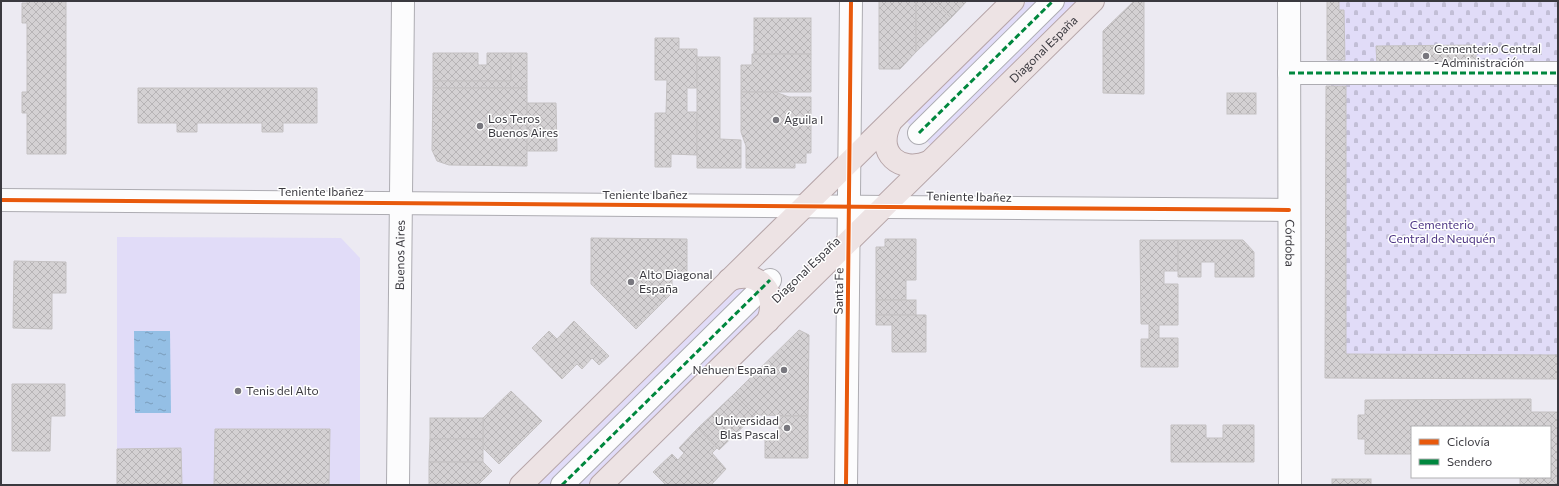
<svg xmlns="http://www.w3.org/2000/svg" width="1559" height="486" font-family="Commissioner,sans-serif">
<defs>
<pattern id="cemetery-stones" width="16" height="16" patternUnits="userSpaceOnUse"><rect width="16" height="16" fill="#e1dcf8"/><path d="M2 7V4a2 2 0 0 1 4 0v3zM10 15v-3a2 2 0 0 1 4 0v3z" fill="#c2bed6"/></pattern>
<pattern id="water-ripples" width="26" height="14" patternUnits="userSpaceOnUse"><rect width="26" height="14" fill="#94bfe5"/><path d="M2 4q2-2 4 0t4 0M15 11q2-2 4 0t4 0" fill="none" stroke="#7a9cbb"/></pattern>
<pattern id="building-cross-hatch" width="8" height="8" patternUnits="userSpaceOnUse"><rect width="8" height="8" fill="#d4d1d3"/><path d="M0 0l8 8M0 8l8-8" fill="none" stroke="#b7b4b6"/></pattern>
</defs>
<rect width="100%" height="100%" fill="#eceaf2"/>
<!-- cemetery -->
<polygon fill="url(#cemetery-stones)" points="1327,1 1558,1 1558,379 1325,378 1326,86 1331,86 1331,61 1327,60"/>
<!-- park -->
<g fill="#e1dcf8">
<polygon points="1027,1 1079,1 932,146 906,121"/>
<polygon points="117,237 341,238 360,258 360,485 117,485"/>
<polygon points="757,267 783,292 588,485 536,485"/>
</g>
<!-- water -->
<polygon fill="url(#water-ripples)" points="134,331 170,331 171,413 135,413"/>
<!-- building -->
<g fill="url(#building-cross-hatch)" stroke="#c4c1c2">
<polygon points="27,1 66,1 66,154 27,154 27,113 22,113 22,92 27,92 27,23 22,23 22,3 27,3"/>
<polygon points="879,1 916,1 916,52 900,69 879,69"/>
<polygon points="916,1 934,1 951,18 916,52"/>
<polygon points="934,1 967,1 951,18"/>
<polygon points="1144,1 1144,94 1103,93 1103,31 1134,1"/>
<polygon points="1327,1 1339,1 1339,10 1344,10 1345,60 1327,60"/>
<rect x="754" y="18" width="57" height="36"/>
<polygon points="655,38 679,38 679,49 697,49 697,88 687,88 687,112 697,112 697,155 671,154 671,167 655,167 655,113 666,113 667,80 655,80"/>
<polygon points="1476,45 1476,65 1377,66 1376,46"/>
<polygon points="433,53 478,53 478,65 487,65 487,53 511,53 511,81 433,81"/>
<polygon points="511,53 527,53 527,88 433,88 433,81 511,81"/>
<polygon points="752,54 811,54 811,92 741,92 741,65 752,65"/>
<polygon points="697,57 720,57 720,139 741,140 741,168 697,168"/>
<polygon points="1326,86 1346,86 1346,354 1558,355 1558,379 1325,378"/>
<polygon points="138,88 317,88 317,123 283,123 283,132 262,132 262,123 197,123 197,132 177,132 177,123 138,123"/>
<polygon points="433,88 527,88 527,166 449,165 437,161 432,150"/>
<polygon points="741,92 775,92 789,97 811,97 811,153 806,153 806,163 795,163 795,168 746,168 746,146 741,132"/>
<rect x="1227" y="93" width="29" height="21"/>
<polygon points="527,103 556,103 557,151 527,151"/>
<polygon points="591,238 687,239 687,279 672,279 672,293 636,329 591,284"/>
<polygon points="885,239 916,239 916,280 906,280 906,300 876,300 876,247 885,247"/>
<polygon points="1140,240 1178,240 1178,271 1164,271 1164,284 1178,284 1178,325 1159,325 1159,338 1178,338 1178,367 1141,367 1141,339 1149,339 1149,324 1141,324"/>
<polygon points="1178,240 1243,240 1254,252 1254,277 1215,277 1215,262 1201,262 1201,277 1178,277"/>
<polygon points="14,261 66,262 66,293 52,293 52,329 13,328"/>
<rect x="876" y="300" width="40" height="15"/>
<polygon points="876,315 926,315 926,352 892,352 892,325 876,325"/>
<polygon points="574,321 609,356 599,365 592,358 582,369 577,364 562,379 532,348 549,331 557,339"/>
<polygon points="799,330 809,335 808,416 755,415 734,394"/>
<polygon points="12,384 65,384 65,416 51,416 50,451 12,451"/>
<polygon points="511,391 542,421 499,464 483,448 483,418"/>
<polygon points="734,394 755,415 719,450 698,428"/>
<polygon points="1531,399 1531,412 1558,412 1558,485 1520,485 1520,478 1550,477 1550,427 1412,427 1412,454 1365,454 1365,439 1358,439 1358,415 1365,415 1365,400"/>
<polygon points="779,416 808,416 808,458 765,458 765,440 779,440"/>
<rect x="430" y="418" width="53" height="21"/>
<polygon points="1171,425 1206,425 1206,438 1223,438 1223,425 1254,425 1254,462 1171,462"/>
<polygon points="698,428 717,448 712,453 726,469 711,485 666,485 653,472 672,454 678,460 684,453 679,448"/>
<polygon points="215,429 330,429 329,485 214,485"/>
<polygon points="430,439 483,439 483,462 429,462"/>
<polygon points="181,448 182,485 117,485 117,449"/>
<polygon points="429,462 483,462 492,471 478,485 429,485"/>
<rect x="1332" y="479" width="39" height="6"/>
</g>
<g fill="none" stroke-linecap="round" stroke-linejoin="round">
<!-- minor casing -->
<g stroke="#adacb2" stroke-width="24">
<g id="minor">
<path id="s1" d="M1289 1 1290 485"/>
<polyline points="1289,73 1558,73"/>
<polyline points="919,133 1053,1"/>
<polyline points="1,200 1289,210"/>
<path id="s2" d="M398 485 403 1"/>
<polyline points="562,485 770,280"/>
<polyline points="846,485 851,1"/>
</g>
</g>
<!-- major casing -->
<g stroke="#b6a5a8" stroke-width="24">
<g id="major">
<path d="M890 123C876 153 899 174 929 162"/>
<path d="M729 280C759 268 779 293 768 321"/>
<polyline points="521,485 1013,1"/>
<path id="s3" d="M601 485 1093 1"/>
</g>
</g>
<!-- minor -->
<use href="#minor" stroke="#fcfcfd" stroke-width="22"/>
<!-- major -->
<use href="#major" stroke="#ede3e4" stroke-width="22"/>
<!-- quiet -->
<g stroke="#00873e" stroke-width="3" stroke-dasharray="6 3" stroke-linecap="butt">
<polyline points="1289,73 1558,73"/>
<polyline points="919,133 1053,1"/>
<polyline points="562,485 770,280"/>
</g>
<!-- cycleway casing -->
<g stroke="#fff" stroke-width="6">
<g id="cycleway">
<polyline points="1,200 1289,210"/>
<polyline points="846,485 851,1"/>
</g>
</g>
<!-- cycleway -->
<use href="#cycleway" stroke="#e8590c" stroke-width="4"/>
</g>
<!-- markers -->
<g fill="#78777e" stroke="#fff" stroke-width="1.5">
<circle cx="1426" cy="56" r="4"/>
<circle cx="776" cy="120" r="4"/>
<circle cx="480" cy="126" r="4"/>
<circle cx="631" cy="282" r="4"/>
<circle cx="784" cy="370" r="4"/>
<circle cx="238" cy="391" r="4"/>
<circle cx="787" cy="428" r="4"/>
</g>
<g text-anchor="middle" stroke-width="3" stroke-linejoin="round" paint-order="stroke">
<!-- street labels -->
<g font-size="12" fill="#3a393f" stroke="#fff">
<text dy="4" stroke="none"><textPath href="#s3" startOffset="621">Diagonal España</textPath></text>
<text x="321" y="196">Teniente Ibañez</text>
<text x="645" y="199">Teniente Ibañez</text>
<text transform="translate(969 197) rotate(1)" y="4">Teniente Ibañez</text>
<text dy="4" stroke="none"><textPath href="#s1" startOffset="242">Córdoba</textPath></text>
<text dy="4" stroke="none"><textPath href="#s2" startOffset="230">Buenos Aires</textPath></text>
<text transform="translate(806 270) rotate(-44)" y="4">Diagonal España</text>
<text transform="translate(839 291) rotate(-89)" y="4">Santa Fe</text>
</g>
<!-- poi labels -->
<g font-size="12" fill="#3a393f" stroke="#fff" text-anchor="start">
<text x="1434" y="53">Cementerio Central<tspan x="1434" dy="14">- Administración</tspan></text>
<text x="488" y="123">Los Teros<tspan x="488" dy="14">Buenos Aires</tspan></text>
<text x="784" y="124">Águila I</text>
<text x="639" y="279">Alto Diagonal<tspan x="639" dy="14">España</tspan></text>
<text x="776" y="374" text-anchor="end">Nehuen España</text>
<text x="246" y="395">Tenis del Alto</text>
<text x="779" y="425" text-anchor="end">Universidad<tspan x="779" dy="14">Blas Pascal</tspan></text>
</g>
<!-- park labels -->
<g font-size="12" fill="#4c3483" stroke="#fff">
<text x="1442" y="229">Cementerio<tspan x="1442" dy="14">Central de Neuquén</tspan></text>
</g>
</g>
<!-- border -->
<rect width="1559" height="486" fill="none" stroke="#3a393f" stroke-width="4"/>
<!-- legend -->
<rect x="1411" y="426" width="140" height="52" fill="#ffffff" stroke="#b0b0b2"/>
<rect x="1419" y="439" width="20" height="6" fill="#e8590c" stroke="#b0b0b2"/>
<text x="1447" y="446" font-size="12" fill="#3a393f">Ciclovía</text>
<rect x="1419" y="459" width="20" height="6" fill="#00873e" stroke="#b0b0b2"/>
<text x="1447" y="466" font-size="12" fill="#3a393f">Sendero</text>
</svg>
